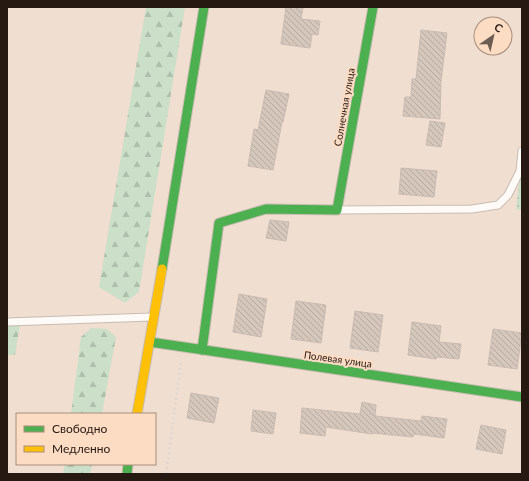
<svg xmlns="http://www.w3.org/2000/svg" width="529" height="481" font-family="Lato,sans-serif">
<defs>
<pattern id="forest-firs" width="22" height="20" patternUnits="userSpaceOnUse"><rect width="22" height="20" fill="#cbdfc9"/><path d="M5 1l3.5 6h-7zM16 11l3.5 6h-7z" fill="#aebfac"/></pattern>
<pattern id="park-dots" width="8" height="8" patternUnits="userSpaceOnUse"><rect width="8" height="8" fill="#cbdfc9"/><path d="M2 2h.1M6 6h.1" fill="none" stroke="#aebfac" stroke-width="1.8" stroke-linecap="round"/></pattern>
<pattern id="building-back-hatch" width="6" height="6" patternUnits="userSpaceOnUse"><rect width="6" height="6" fill="#d5c7bc"/><path d="M-1 5l2 2M0 0l6 6M5-1l2 2" fill="none" stroke="#b7aaa1"/></pattern>
</defs>
<rect width="100%" height="100%" fill="#f0ded1"/>
<!-- forest -->
<g fill="url(#forest-firs)">
<polygon points="146,7 185,7 139,292 125,303 99,287"/>
<polygon points="7,324 20,324 15,355 7,355"/>
<polygon points="91,328 107,329 116,337 102,414 71,414 81,337"/>
<polygon points="65,464 92,464 90,474 63,474"/>
</g>
<!-- park -->
<polygon fill="url(#park-dots)" points="522,160 522,210 516,209"/>
<!-- building -->
<g fill="url(#building-back-hatch)" stroke="#c9bbb1">
<polygon points="286,7 303,7 301,19 320,21 318,35 312,34 310,48 281,44"/>
<polygon points="421,30 447,33 441,81 440,119 403,116 405,97 411,97 412,79 416,79"/>
<polygon points="266,90 289,94 283,122 282,122 273,170 248,166 254,129 258,130"/>
<polygon points="430,121 445,123 441,147 426,145"/>
<polygon points="401,168 437,171 434,197 399,194"/>
<polygon points="270,220 289,222 286,241 266,238"/>
<polygon points="239,294 267,299 261,337 233,332"/>
<polygon points="296,301 326,305 321,343 291,339"/>
<polygon points="355,311 383,315 378,352 350,348"/>
<polygon points="412,322 441,326 439,342 461,344 459,359 437,357 436,359 408,355"/>
<polygon points="493,329 522,333 517,369 488,365"/>
<polygon points="191,393 219,398 214,423 187,418"/>
<polygon points="362,402 376,405 375,416 421,421 422,416 447,419 444,438 414,434 413,437 372,433 372,434 326,427 325,436 300,433 302,408 360,414"/>
<polygon points="253,410 276,413 273,434 251,431"/>
<polygon points="481,425 506,430 502,454 476,449"/>
</g>
<g fill="none" stroke-linecap="round" stroke-linejoin="round">
<!-- lane casing -->
<g stroke="#c9bcb1" stroke-width="9">
<g id="lane">
<polyline points="337,210 472,209 498,205 508,195 520,171 522,151"/>
<polyline points="7,322 152,317"/>
</g>
</g>
<!-- fast casing -->
<g stroke="#c9bcb1" stroke-width="11">
<g id="fast">
<polyline points="162,269 204,7"/>
<polyline points="150,342 522,397"/>
<polyline points="202,350 219,223 266,209 337,210 373,7"/>
<polyline points="127,474 128,464"/>
</g>
</g>
<!-- slow casing -->
<g stroke="#c9bcb1" stroke-width="11">
<polyline id="slow" points="137,414 162,269"/>
</g>
<!-- path -->
<polyline stroke="#ded8d4" stroke-width="2.5" stroke-dasharray="2 3" stroke-linecap="butt" points="166,474 181,362"/>
<!-- lane -->
<use href="#lane" stroke="#fdfaf8" stroke-width="7"/>
<!-- fast -->
<use href="#fast" stroke="#4caf50" stroke-width="9"/>
<!-- slow -->
<use href="#slow" stroke="#ffc107" stroke-width="9"/>
</g>
<g text-anchor="middle" stroke-width="4" stroke-linejoin="round" paint-order="stroke">
<!-- street labels -->
<g font-size="10" fill="#251911" stroke="#fddcc4">
<text transform="translate(344 107) rotate(-80)" y="4">Солнечная улица</text>
<text transform="translate(338 359) rotate(8)" y="4">Полевая улица</text>
</g>
</g>
<!-- border -->
<rect width="529" height="481" fill="none" stroke="#251911" stroke-width="16"/>
<!-- legend -->
<rect x="16" y="413" width="140" height="52" fill="#fddcc4" stroke="#a78e7c"/>
<rect x="24" y="426" width="20" height="6" fill="#4caf50" stroke="#a78e7c"/>
<text x="52" y="433" font-size="12" fill="#251911">Свободно</text>
<rect x="24" y="446" width="20" height="6" fill="#ffc107" stroke="#a78e7c"/>
<text x="52" y="453" font-size="12" fill="#251911">Медленно</text>
<!-- north arrow -->
<g transform="translate(493 36) rotate(34)"><circle r="19" fill="#fddcc4" stroke="#a78e7c"/>
<path d="M0-3L7 15L0 10L-7 15Z" fill="#6c5e54"/>
<text y="-6" font-size="11" font-weight="bold" text-anchor="middle" fill="#251911">С</text>
</g>
</svg>
